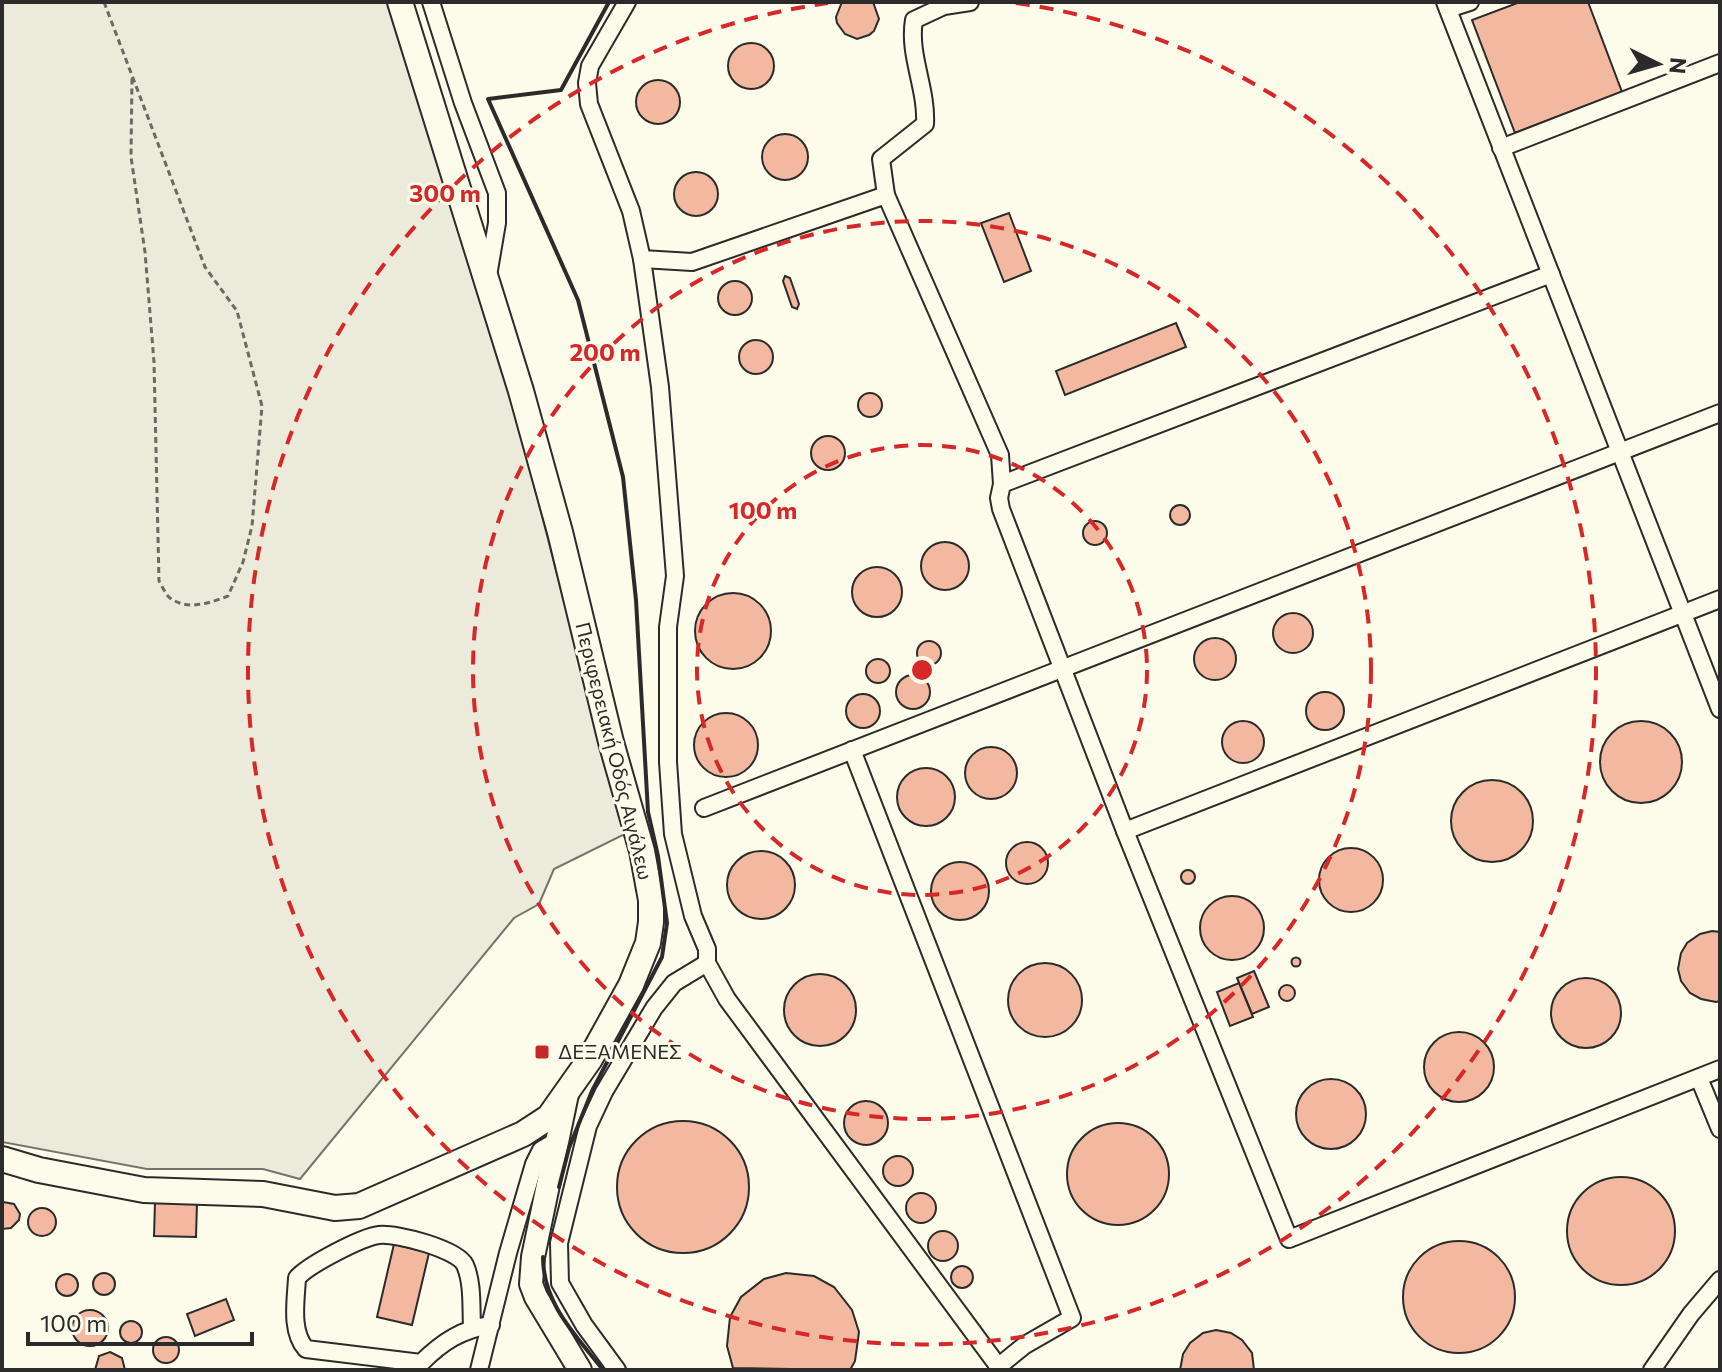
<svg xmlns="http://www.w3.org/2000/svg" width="1722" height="1372" font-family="Commissioner,sans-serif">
<rect width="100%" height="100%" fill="#fdfbea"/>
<!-- green -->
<polygon fill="#ecebdb" stroke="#74746e" stroke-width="2" points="2,2 388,2 507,379 573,637 627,833 554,869 539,904 514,918 300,1179 263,1169 147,1169 2,1142"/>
<!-- building -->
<g fill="#f2b8a0" stroke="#2b2b2b" stroke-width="2">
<polygon points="842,2 873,2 879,19 874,31 869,35 857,39 845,34 837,23 836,17"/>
<polygon points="1520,2 1588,2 1622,92 1515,133 1472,20"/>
<circle cx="751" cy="66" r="23"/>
<circle cx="658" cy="102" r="22"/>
<circle cx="785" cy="157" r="23"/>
<circle cx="696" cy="194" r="22"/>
<polygon points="1009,213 1031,271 1004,282 981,223"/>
<polygon points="785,276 790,278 799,304 797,309 792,307 783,281"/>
<circle cx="735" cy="298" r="17"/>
<polygon points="1176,323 1186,347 1065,395 1056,371"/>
<circle cx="756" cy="357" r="17"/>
<circle cx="870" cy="405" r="12"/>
<circle cx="828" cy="453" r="17"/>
<circle cx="1180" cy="515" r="10"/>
<circle cx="1095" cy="533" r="12"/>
<circle cx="945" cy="566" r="24"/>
<circle cx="877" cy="592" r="25"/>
<circle cx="733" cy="631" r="38"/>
<circle cx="1293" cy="633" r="20"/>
<circle cx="1215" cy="659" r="21"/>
<circle cx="929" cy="653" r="12"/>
<circle cx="878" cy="671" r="12"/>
<circle cx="913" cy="692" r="17"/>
<circle cx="1325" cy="711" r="19"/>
<circle cx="863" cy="711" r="17"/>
<circle cx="726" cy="745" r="32"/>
<circle cx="1641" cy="762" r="41"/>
<circle cx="1243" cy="742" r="21"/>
<circle cx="991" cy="773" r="26"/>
<circle cx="926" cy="797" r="29"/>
<circle cx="1492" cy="821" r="41"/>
<circle cx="1027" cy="863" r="21"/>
<circle cx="1351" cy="880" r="32"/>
<circle cx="761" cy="885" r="34"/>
<circle cx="960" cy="891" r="29"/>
<circle cx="1188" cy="877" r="7"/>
<circle cx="1232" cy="928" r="32"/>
<polygon points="1712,931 1720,932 1720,1001 1716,1002 1701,999 1690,993 1681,981 1678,969 1681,953 1687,943 1700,934"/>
<circle cx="1296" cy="962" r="4.5"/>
<circle cx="1045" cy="1000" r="37"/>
<polygon points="1254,971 1269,1007 1252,1014 1237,978"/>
<circle cx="820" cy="1010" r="36"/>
<circle cx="1586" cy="1013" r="35"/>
<polygon points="1239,983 1253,1017 1230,1026 1217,992"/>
<circle cx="1287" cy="993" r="8"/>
<circle cx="1459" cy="1067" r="35"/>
<circle cx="1331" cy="1114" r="35"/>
<circle cx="866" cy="1123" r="22"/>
<circle cx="683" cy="1187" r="66"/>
<circle cx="1118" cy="1174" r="51"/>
<circle cx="898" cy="1171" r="15"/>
<circle cx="1621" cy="1231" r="54"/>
<circle cx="921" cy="1208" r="15"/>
<polygon points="3,1202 14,1204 20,1214 19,1220 11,1228 2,1229"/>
<polygon points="155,1202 197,1203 196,1237 154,1236"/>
<circle cx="42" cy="1222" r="14"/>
<circle cx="943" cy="1246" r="15"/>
<circle cx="1459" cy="1297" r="56"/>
<polygon points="394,1244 429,1253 412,1325 377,1317"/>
<circle cx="962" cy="1277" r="11"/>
<polygon points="786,1273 814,1276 834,1287 852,1310 859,1332 855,1361 850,1370 733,1368 727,1346 730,1317 741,1297 764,1279"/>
<circle cx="104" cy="1284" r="11"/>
<circle cx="67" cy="1285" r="11"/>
<polygon points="226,1299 234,1320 195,1336 187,1314"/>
<circle cx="90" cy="1328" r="18"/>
<circle cx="131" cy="1332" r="11"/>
<polygon points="1216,1330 1231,1333 1242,1340 1252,1353 1254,1370 1180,1370 1183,1354 1190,1343 1203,1333"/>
<circle cx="166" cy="1350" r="13"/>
<polygon points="110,1352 122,1358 125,1370 95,1370 99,1356"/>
</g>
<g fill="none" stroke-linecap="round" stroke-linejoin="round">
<!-- minor casing -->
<g stroke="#2b2b2b" stroke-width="20">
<g id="minor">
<polyline points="431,2 463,103 497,193 497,223 488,276"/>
<polyline points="627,2 590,66 587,83 589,104 631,211 642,259 692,262 886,195 1000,455 1002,484"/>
<polyline points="1445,2 1720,709"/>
<polyline points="1448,9 1470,2"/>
<polyline points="1501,148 1720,63"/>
<path d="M886 195 881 159 925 124C927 88 908 55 914 20L944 6 970 2"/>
<polyline points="1551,274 1002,484 999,498 1001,509 1125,831 1289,1239 1720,1069"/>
<polyline points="852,750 1072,1318 1025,1345 999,1366"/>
<polyline points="704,808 1720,413"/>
<polyline points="1125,831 1720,599"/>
<polyline points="707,963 727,999 1001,1370"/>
<polyline points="1699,1078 1720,1129"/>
<path d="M472 1327C471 1308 473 1283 465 1265 457 1249 397 1233 379 1235 362 1237 308 1265 297 1278 296 1300 290 1331 306 1349L421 1363C442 1342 462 1329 491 1325"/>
<polyline points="479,1370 508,1253 534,1164 541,1150 556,1141"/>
<polyline points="617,1370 584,1325 560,1283 559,1243 588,1126 604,1092 654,1008 674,983 707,963 707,949 693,916 673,834 668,762 668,627 675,576 660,387 642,259"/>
<polyline points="1652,1370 1691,1314 1720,1280"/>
</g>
</g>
<!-- major casing -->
<g stroke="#2b2b2b" stroke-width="26">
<polyline id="major" points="567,1094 533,1257 531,1284 536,1297 580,1370"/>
</g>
<!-- highway casing -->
<g stroke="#2b2b2b" stroke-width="28">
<polyline id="highway" points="2,1159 39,1170 144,1190 263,1194 335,1208 359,1206 523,1134 549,1117 590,1059 631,985 648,943 651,922 651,900 642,851 611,742 560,532 521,391 400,2"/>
</g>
<!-- path -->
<path stroke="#6a6964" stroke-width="3" stroke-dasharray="6 4" stroke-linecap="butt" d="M104 2 205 267 237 311 262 406 252 526 243 562 228 596C210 603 188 611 170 598 166 595 162 586 159 581L154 362 145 252 131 157 132 78"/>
<!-- minor -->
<use href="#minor" stroke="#fdfbea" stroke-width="16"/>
<!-- major -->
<use href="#major" stroke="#fdfbea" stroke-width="22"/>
<!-- highway -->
<use href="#highway" stroke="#fdfbea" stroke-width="24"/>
<!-- wall -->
<g stroke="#2b2b2b" stroke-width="4">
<polyline points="559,1187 569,1148 592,1091 662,957 667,923 658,856 648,812 636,600 623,477 578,300 488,99 561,90 609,2"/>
<path d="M543 1257C543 1304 575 1334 603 1370"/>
</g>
</g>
<!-- distance rings -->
<g fill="none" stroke="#d62828" stroke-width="4" stroke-dasharray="14 10">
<circle cx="922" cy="670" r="225"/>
<circle cx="922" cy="670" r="449"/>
<path d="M1016 3A674 674 0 1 1 828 3"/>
</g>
<!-- markers -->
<rect fill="#c62828" stroke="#fdfbea" stroke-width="3" x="534" y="1044" width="16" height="16" rx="4"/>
<g text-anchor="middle" stroke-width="6" stroke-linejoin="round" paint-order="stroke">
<!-- street labels -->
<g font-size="20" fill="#2b2b2b" stroke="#fdfbea">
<text transform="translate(614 751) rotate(76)" y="7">Περιφερειακή Οδός Αιγάλεω</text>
</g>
<!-- poi labels -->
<g font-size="20" fill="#2b2b2b" stroke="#fdfbea" text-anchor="start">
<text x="558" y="1059">ΔΕΞΑΜΕΝΕΣ</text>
</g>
</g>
<circle cx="922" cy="670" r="12" fill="#d62828" stroke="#fdfbea" stroke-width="4"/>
<g font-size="24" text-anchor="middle" font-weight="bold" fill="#d62828" stroke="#fdfbea" stroke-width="6" stroke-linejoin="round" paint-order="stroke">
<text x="445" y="202">300 m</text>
<text x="605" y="361">200 m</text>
<text x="763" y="519">100 m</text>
</g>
<!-- border -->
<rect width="1722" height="1372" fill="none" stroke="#2b2b2b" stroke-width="8"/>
<!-- north arrow -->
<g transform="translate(1658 64) rotate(95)" stroke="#fdfbea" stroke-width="6" paint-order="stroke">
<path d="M0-6L14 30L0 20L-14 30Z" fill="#2b2b2b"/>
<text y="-12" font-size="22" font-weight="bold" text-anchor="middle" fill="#2b2b2b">N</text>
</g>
<!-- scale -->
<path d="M28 1332v12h224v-12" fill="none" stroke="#2b2b2b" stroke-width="4"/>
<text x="40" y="1332" font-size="24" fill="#2b2b2b" stroke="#fdfbea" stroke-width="6" paint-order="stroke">100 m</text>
</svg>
